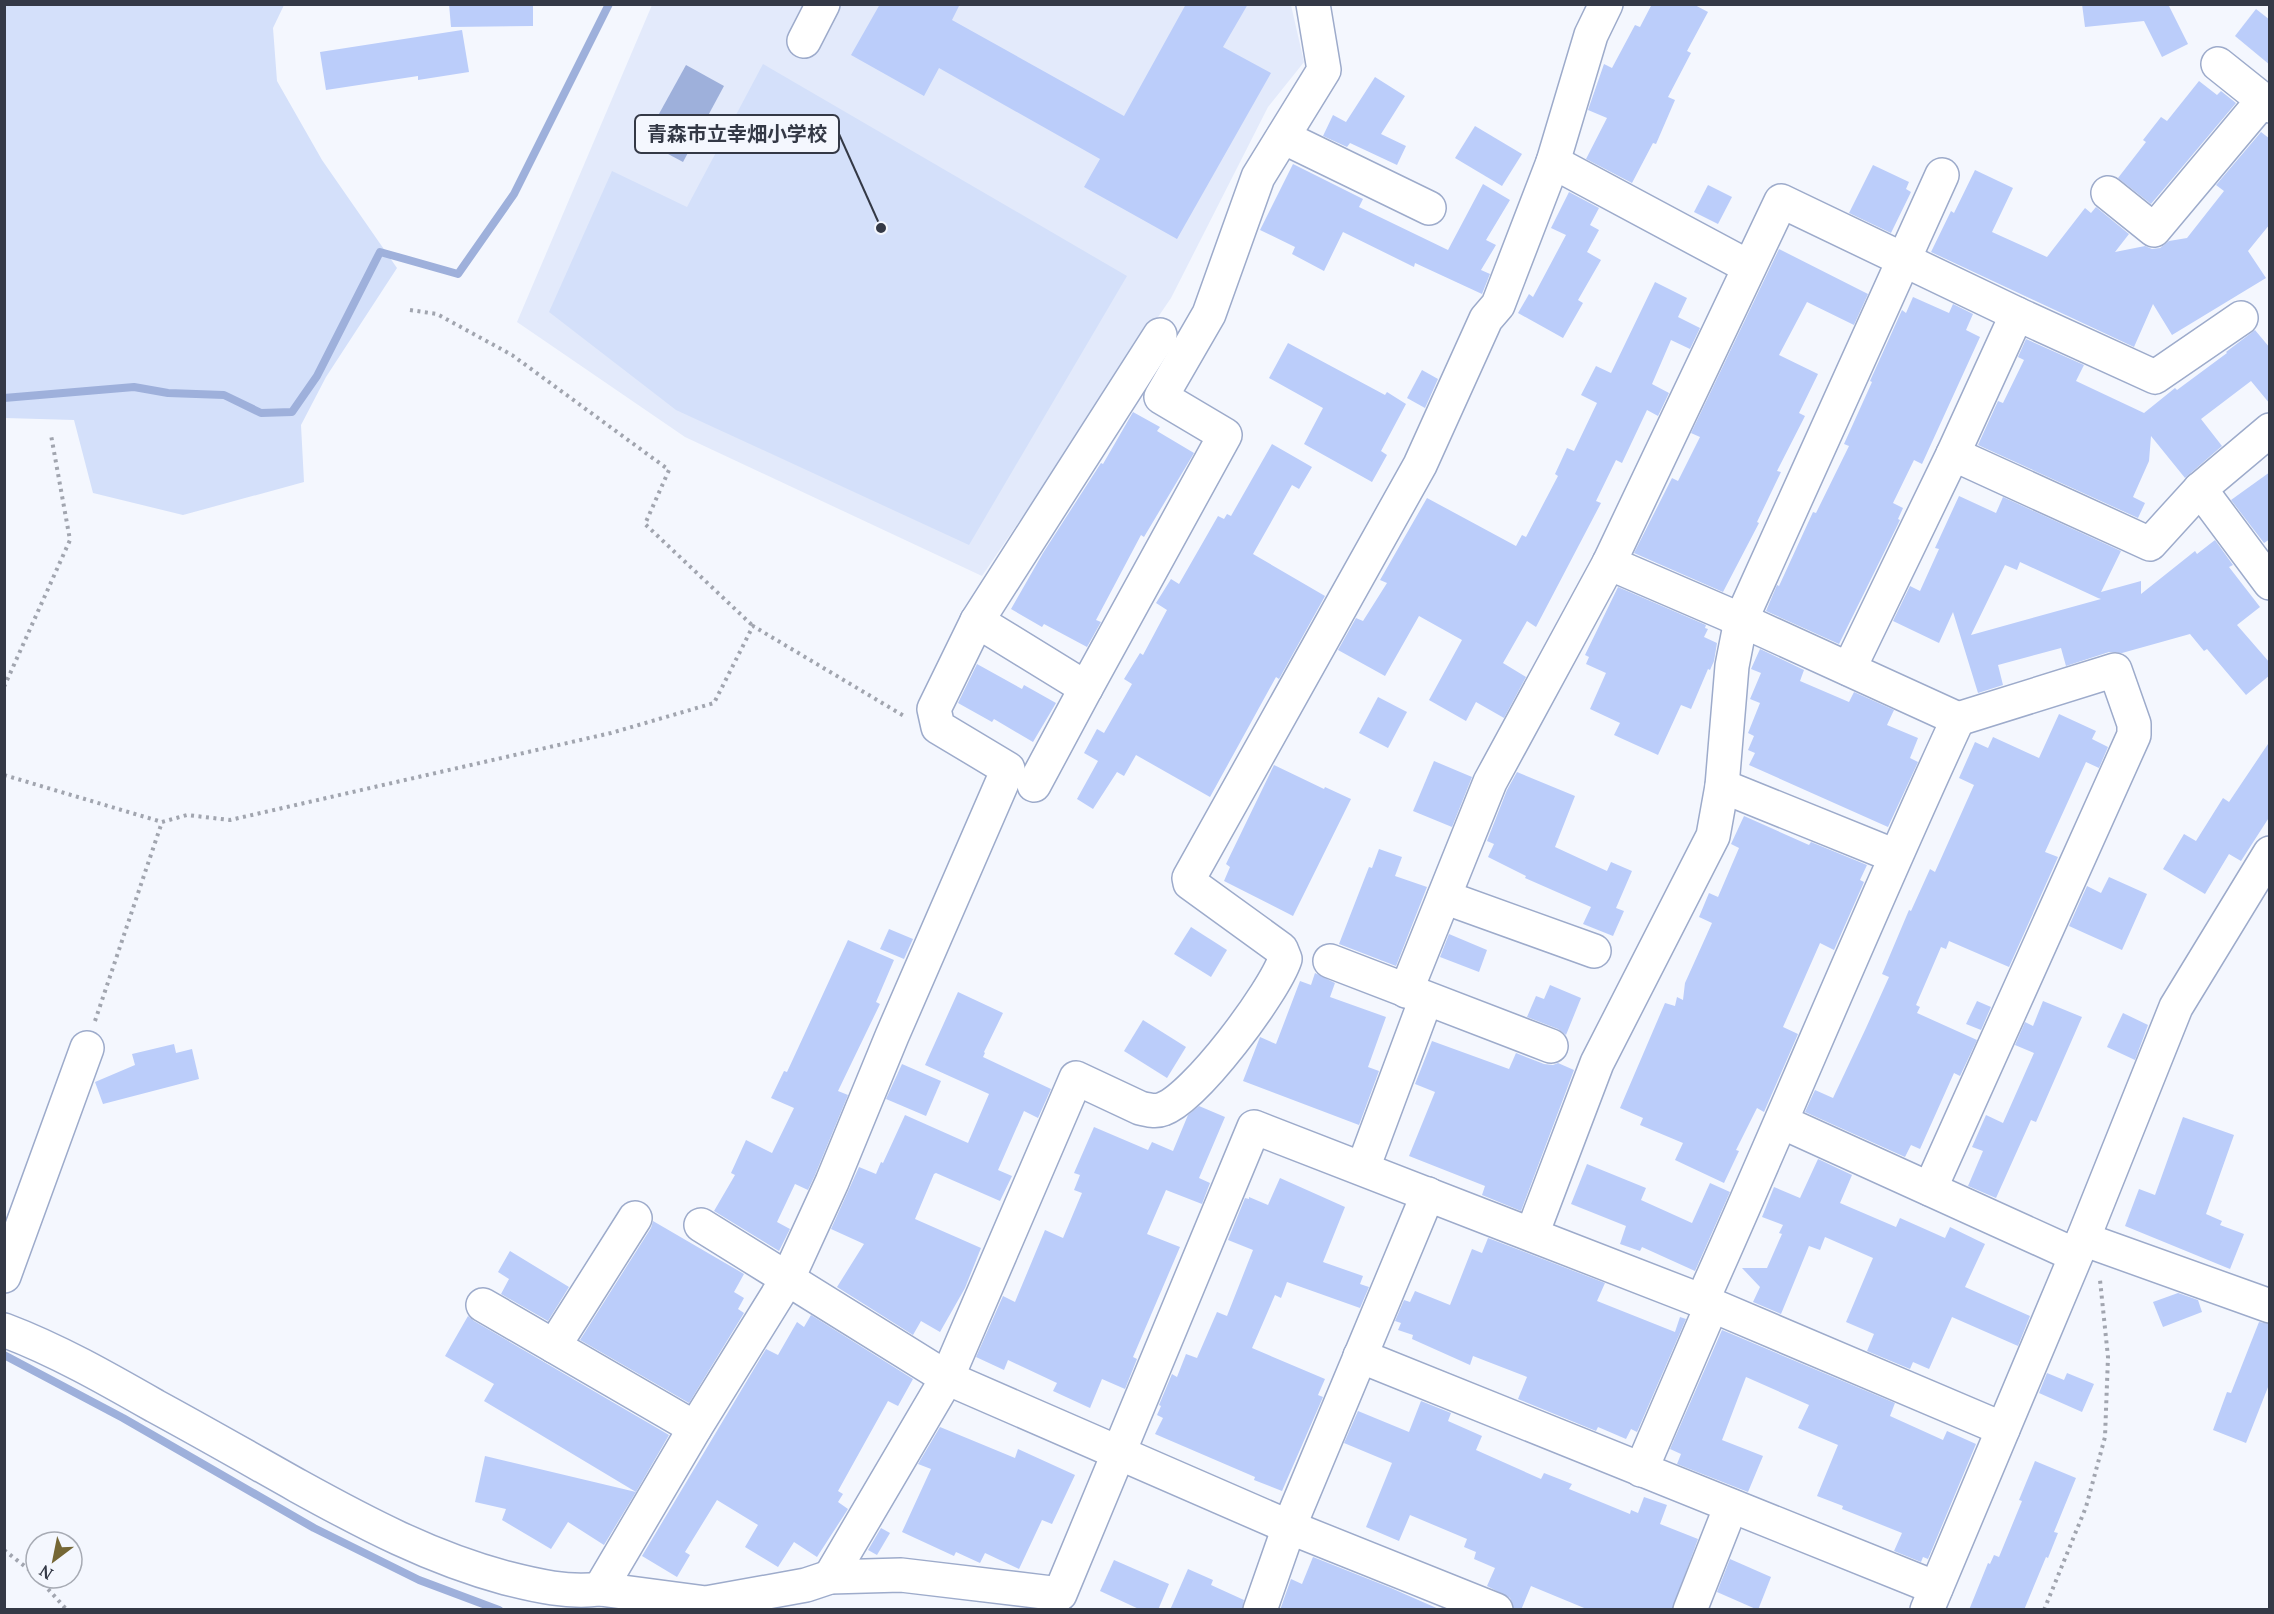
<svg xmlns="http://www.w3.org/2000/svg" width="2274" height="1614" font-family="'PT Serif','Noto Sans JP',serif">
<rect width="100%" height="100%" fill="#f4f7fe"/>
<!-- built -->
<polygon fill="#e3eafb" points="652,5 1291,5 1304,62 1268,107 1171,298 982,576 685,437 517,322"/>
<!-- green -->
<g fill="#d4e0fa">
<polygon points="5,4 284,5 273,28 277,81 322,160 397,268 326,377 301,425 304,482 183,515 93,493 74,420 5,418"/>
<polygon points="763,64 1127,276 969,545 676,410 549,312 612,171 687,207"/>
</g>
<!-- water -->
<polygon fill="#9eb0db" points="686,65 724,86 683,162 644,141"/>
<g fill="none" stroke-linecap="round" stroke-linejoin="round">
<!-- stream -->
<g stroke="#9eb0db" stroke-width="8">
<polyline points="4,398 134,387 168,393 224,395 261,413 292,412 317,376 380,252 458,274 514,194 609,4"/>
<polyline points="4,1355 123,1418 314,1528 419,1580 499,1610"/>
</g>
</g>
<!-- building -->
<g fill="#bbcdfa" fill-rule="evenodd">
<polygon points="449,4 533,4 533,26 451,27"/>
<polygon points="880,4 960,4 952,20 1124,116 1186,4 1248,4 1223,47 1271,73 1177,239 1084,187 1100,159 939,68 924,96 851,55"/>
<polygon points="1652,4 1693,4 1708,12 1687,51 1691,53 1668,97 1675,100 1656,144 1653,143 1632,183 1586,159 1607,118 1588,110 1604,64 1612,68 1635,25 1640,27"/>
<polygon points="2082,4 2168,4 2188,44 2162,57 2144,21 2085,27"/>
<polygon points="2256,9 2270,20 2270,65 2235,36"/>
<polygon points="462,30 469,72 418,80 418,76 326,90 320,52"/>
<polygon points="1375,77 1405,96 1381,134 1406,146 1397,165 1350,143 1347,147 1323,136 1333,115 1346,122"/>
<polygon points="2199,81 2217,95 2221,91 2236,103 2151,204 2118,178 2146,142 2143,140 2161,117 2167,121"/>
<polygon points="1475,126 1522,154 1502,186 1455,158"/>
<polygon points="2261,132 2270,139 2270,224 2248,251 2266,278 2172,335 2153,304 2134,347 1931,252 1951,211 1954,213 1975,170 2013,188 1992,232 2047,257 2085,208 2091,213 2096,207 2129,234 2115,252 2145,246 2152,249 2160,248 2169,241 2187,238 2224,191 2216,185"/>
<polygon points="1293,164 1363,199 1359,207 1448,250 1483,184 1510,200 1486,240 1496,245 1481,270 1490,274 1482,294 1415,263 1414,267 1343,232 1324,271 1292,254 1295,247 1260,230"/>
<polygon points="1873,165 1909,182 1906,189 1911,192 1891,233 1849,213"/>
<polygon points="1708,185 1732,197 1718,224 1694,212"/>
<polygon points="1569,192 1599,208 1590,225 1599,230 1587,252 1601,260 1578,300 1583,303 1563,338 1518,313 1529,294 1533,297 1566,235 1551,228"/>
<polygon points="1779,249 1868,294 1854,325 1807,302 1779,355 1818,374 1799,413 1805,416 1777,471 1781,472 1757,522 1759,523 1723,592 1634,553 1672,478 1678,481 1700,437 1691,433"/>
<polygon points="1655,282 1687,298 1678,317 1700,328 1690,349 1671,340 1652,384 1669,393 1658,416 1647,410 1622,463 1616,460 1596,501 1601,503 1536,627 1527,621 1503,663 1526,677 1504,718 1476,702 1466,721 1429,700 1462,640 1419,616 1385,676 1338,650 1356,618 1363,621 1387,583 1380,580 1427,498 1516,546 1522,535 1526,537 1558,476 1555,474 1567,448 1574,451 1597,403 1581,395 1596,366 1611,373"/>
<polygon points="1913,297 1949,313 1953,304 1973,314 1966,330 1980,337 1922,464 1914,460 1893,503 1903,508 1898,519 1900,520 1839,644 1766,611 1777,585 1779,586 1813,512 1816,513 1849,446 1844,444 1872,382 1870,381 1902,310 1906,313"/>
<polygon points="2255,330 2270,348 2270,404 2251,381 2201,419 2222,446 2185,478 2151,436 2149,461 2133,497 2145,503 2138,518 1978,445 1998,401 2003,403 2024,360 2018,357 2026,339 2084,365 2076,381 2144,413 2175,388 2177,390 2227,353 2226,352"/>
<polygon points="1288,343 1385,395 1387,392 1406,404 1381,451 1387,455 1372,482 1304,444 1323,408 1269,378"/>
<polygon points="1422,370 1438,379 1425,408 1407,398"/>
<polygon points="1133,412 1160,427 1157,431 1194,453 1144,537 1141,535 1096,620 1101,622 1087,647 1044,624 1042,627 1011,609 1043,553 1101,463 1103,464"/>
<polygon points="1272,444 1312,467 1299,489 1292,485 1253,554 1325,596 1279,679 1276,677 1210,797 1136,755 1124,776 1117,772 1093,809 1077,799 1098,761 1084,753 1097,729 1104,733 1132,684 1124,679 1140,653 1143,655 1167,610 1156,603 1171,579 1179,584 1218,516 1224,519 1227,514 1231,516"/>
<polygon points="2270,472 2270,539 2264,543 2231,500"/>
<path d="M1959 496 1996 513 2003 497 2121 551 2101 592 2141 581V594L2195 551 2197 554 2215 540 2233 565 2229 567 2260 607 2237 625 2270 663V675L2246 695 2207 649 2204 651 2190 634 2122 653 2109 652 2066 666 2061 648 1998 665 2003 685 1978 693 1953 612 1939 643 1893 621 1910 586 1920 591 1939 549 1935 548ZM2020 562 2098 598 2101 599 1971 635 2005 565 2017 570Z"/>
<polygon points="1618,587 1706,625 1705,628 1708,629 1704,637 1717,643 1714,661 1710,670 1708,669 1691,709 1681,705 1658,755 1614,735 1620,723 1590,709 1606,673 1586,664 1589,657 1585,655"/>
<polygon points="1760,649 1804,670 1800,681 1849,702 1854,692 1894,710 1887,725 1918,738 1910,758 1918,762 1888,827 1749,765 1755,753 1748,750 1754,736 1748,733 1760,703 1750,699 1761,673 1751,669"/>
<polygon points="977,664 1022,689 1024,685 1056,703 1033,742 994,719 992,722 958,703"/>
<polygon points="1378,697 1407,712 1388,748 1359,733"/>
<polygon points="2059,714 2096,731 2092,739 2108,747 2099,768 2086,762 2045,852 2058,857 2009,967 1949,941 1946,949 1941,947 1916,1005 1920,1007 1917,1013 1977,1040 1960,1076 1954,1073 1920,1149 1911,1145 1905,1157 1805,1112 1815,1090 1833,1098 1866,1028 1889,977 1882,974 1909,910 1911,911 1930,869 1935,872 1974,785 1959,778 1975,742 1988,748 1993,737 2039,758"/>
<polygon points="2270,741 2270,816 2241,861 2229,854 2205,894 2163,869 2184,834 2196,841 2223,798 2229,802"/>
<polygon points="1434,761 1472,777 1452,827 1413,811"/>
<polygon points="1274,765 1324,789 1325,787 1351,799 1293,916 1224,881 1230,867 1226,864"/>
<polygon points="1517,772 1575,796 1555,847 1607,871 1611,862 1632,871 1616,908 1624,911 1613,936 1583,924 1591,907 1525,878 1526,876 1488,857 1494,844 1487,841 1507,790"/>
<polygon points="1744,816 1809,845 1811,842 1867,865 1860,880 1864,882 1834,950 1820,943 1783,1027 1798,1034 1764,1112 1757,1108 1736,1150 1739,1151 1724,1183 1675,1160 1683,1143 1640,1125 1643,1118 1620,1108 1665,1003 1675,1006 1677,997 1683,1000 1685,983 1712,923 1699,917 1709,893 1718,897 1739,848 1731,844"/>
<polygon points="1379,849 1402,857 1395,876 1427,887 1396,966 1339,944 1369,867 1372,868"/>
<polygon points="2109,877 2147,894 2122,950 2069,926 2087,886 2101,893"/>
<polygon points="1191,927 1227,950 1211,977 1174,954"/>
<polygon points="889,929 913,939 904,959 880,949"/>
<polygon points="1449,934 1487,950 1479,972 1440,957"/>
<polygon points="848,940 894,960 876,1002 880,1004 838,1091 848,1095 815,1175 808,1190 795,1184 777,1222 790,1229 779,1251 714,1211 735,1175 731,1173 746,1140 772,1153 794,1108 771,1098 784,1071 787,1072"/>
<polygon points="1315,973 1335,983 1330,997 1386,1017 1368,1067 1379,1071 1359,1125 1243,1081 1260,1037 1276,1044 1300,981 1311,985"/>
<polygon points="1550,985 1581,998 1566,1035 1558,1029 1527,1017 1536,996 1544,999"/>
<polygon points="958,992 1003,1013 984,1052 985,1053 983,1057 1051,1089 1038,1118 1024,1111 998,1170 1012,1176 1000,1201 936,1173 934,1174 915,1219 981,1248 965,1288 940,1332 921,1321 913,1335 837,1287 864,1244 831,1229 859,1167 876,1174 881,1162 883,1163 905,1115 968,1143 989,1094 925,1065"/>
<polygon points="1977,1001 1991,1007 1981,1030 1966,1024"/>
<polygon points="2043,1001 2082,1017 2036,1122 2031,1120 1996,1198 1968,1186 1983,1151 1972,1147 1986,1115 2003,1123 2034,1053 2015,1045 2025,1022 2033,1026"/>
<polygon points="2123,1013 2148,1025 2135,1060 2107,1047"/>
<polygon points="1143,1020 1186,1047 1167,1078 1124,1051"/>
<polygon points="1432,1041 1509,1069 1516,1053 1544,1064 1553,1065 1558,1063 1574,1070 1521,1211 1482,1195 1485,1186 1409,1156 1435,1092 1415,1084"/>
<polygon points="174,1044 176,1053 192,1049 199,1079 103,1104 95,1082 135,1065 132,1054"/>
<polygon points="902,1064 941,1081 926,1116 886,1099"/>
<polygon points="1199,1106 1225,1117 1199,1178 1210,1183 1202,1204 1166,1190 1147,1234 1180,1247 1133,1357 1137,1359 1125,1389 1102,1379 1090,1408 1053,1391 1057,1383 1008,1360 1004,1370 976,1357 1003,1296 1015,1302 1045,1230 1063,1238 1082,1193 1074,1190 1080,1175 1074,1173 1094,1127 1148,1150 1152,1142 1173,1151 1188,1115"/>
<polygon points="2183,1117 2234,1135 2206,1214 2222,1221 2220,1225 2244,1234 2230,1269 2125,1226 2139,1189 2155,1195"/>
<polygon points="1818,1159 1852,1175 1840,1203 1896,1227 1900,1218 1945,1238 1950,1227 1985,1244 1965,1287 2030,1316 2018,1346 1952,1317 1929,1369 1913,1362 1910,1369 1867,1351 1874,1334 1846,1322 1873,1258 1825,1237 1820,1250 1809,1246 1781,1314 1753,1302 1760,1287 1742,1268 1767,1268 1782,1234 1779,1233 1783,1225 1762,1217 1774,1187 1800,1198"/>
<polygon points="1587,1164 1646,1188 1641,1200 1692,1223 1710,1183 1730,1192 1695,1271 1642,1247 1640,1251 1620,1244 1626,1226 1571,1204"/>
<polygon points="1280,1178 1345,1207 1323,1262 1363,1276 1360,1284 1369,1287 1360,1308 1287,1282 1281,1298 1275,1295 1252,1348 1325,1379 1318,1395 1323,1397 1282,1491 1254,1480 1255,1477 1155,1434 1163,1418 1157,1415 1161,1406 1159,1405 1172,1374 1177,1377 1186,1354 1197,1358 1217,1312 1227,1316 1253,1250 1228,1240 1245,1198 1249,1199 1249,1197 1268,1205"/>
<polygon points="653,1221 744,1274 734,1292 744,1298 738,1309 744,1313 689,1403 580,1340 651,1228"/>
<polygon points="1488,1238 1605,1283 1597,1301 1675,1332 1680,1317 1686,1319 1637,1432 1631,1429 1626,1439 1598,1427 1596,1431 1518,1399 1527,1377 1473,1356 1470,1365 1412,1339 1413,1335 1398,1330 1401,1323 1395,1321 1404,1300 1410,1302 1415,1291 1450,1305 1472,1249 1482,1253"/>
<polygon points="510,1251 569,1287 548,1321 501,1294 509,1279 498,1272"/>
<polygon points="2178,1293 2198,1300 2202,1312 2163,1327 2153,1302"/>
<polygon points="811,1315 913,1379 898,1406 888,1401 838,1491 843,1494 838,1502 848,1509 817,1557 794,1542 778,1567 745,1547 758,1525 717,1500 685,1552 690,1555 677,1577 642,1556 766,1349 778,1355 797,1322 804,1327"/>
<polygon points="468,1316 474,1321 669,1435 636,1492 484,1401 494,1384 445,1356"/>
<polygon points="2259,1322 2270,1324 2270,1382 2246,1443 2213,1430 2227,1392 2231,1393"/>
<polygon points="1722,1330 1895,1403 1890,1416 1943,1440 1947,1431 1976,1444 1928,1559 1923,1557 1921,1562 1894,1551 1902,1533 1842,1509 1843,1506 1817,1496 1838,1445 1798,1428 1809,1405 1746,1377 1722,1440 1763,1456 1748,1492 1677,1464 1681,1454 1670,1449"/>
<polygon points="2047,1373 2064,1380 2067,1373 2094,1384 2082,1412 2039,1393"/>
<polygon points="1421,1401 1451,1413 1448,1421 1482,1436 1476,1450 1541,1479 1544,1473 1572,1484 1569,1489 1630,1514 1631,1510 1638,1513 1644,1497 1667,1505 1660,1524 1698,1539 1672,1610 1589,1610 1531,1586 1521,1610 1514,1610 1510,1598 1487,1586 1495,1568 1474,1559 1476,1552 1464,1547 1467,1539 1410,1515 1399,1541 1366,1527 1392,1463 1344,1443 1358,1411 1409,1432"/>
<polygon points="940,1427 1015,1458 1018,1449 1075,1475 1052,1524 1042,1520 1019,1569 985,1553 980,1563 956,1552 954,1556 902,1532 931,1469 918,1464"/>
<polygon points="485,1456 636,1492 604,1545 568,1522 551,1549 502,1520 506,1509 475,1502"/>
<polygon points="2035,1461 2076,1478 2054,1532 2058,1533 2048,1558 2046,1557 2024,1610 1969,1610 1988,1563 1990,1564 1994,1555 1999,1557 2022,1501 2019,1500"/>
<polygon points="881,1528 890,1533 877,1555 868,1550"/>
<polygon points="1313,1557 1391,1588 1441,1610 1280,1610 1291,1579 1302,1584"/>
<polygon points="1730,1559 1771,1577 1758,1610 1717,1592"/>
<polygon points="1114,1560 1169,1584 1158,1610 1141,1610 1100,1591"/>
<polygon points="1188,1569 1213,1580 1211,1585 1244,1600 1242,1610 1170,1610"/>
</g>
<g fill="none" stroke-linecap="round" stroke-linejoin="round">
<!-- minor casing -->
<g stroke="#9dabcb" stroke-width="36">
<g id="minor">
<polyline points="804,41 823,4"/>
<polyline points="2218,64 2263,100"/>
<polyline points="1283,137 1429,208"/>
<polyline points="1553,162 1749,267"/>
<polyline points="2108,193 2154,230 2263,100 2270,106"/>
<polyline points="2017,314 2155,377 2241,318"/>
<polyline points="1953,454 2150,544 2200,489 2270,430"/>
<polyline points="2200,489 2270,583"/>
<path d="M1609 563 1741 620 1958 719C1869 911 1789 1107 1702 1301"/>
<polyline points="977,621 1086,688 1225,435 1161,397 1209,314 1258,177 1324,70 1313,4"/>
<polyline points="1034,785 1086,688"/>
<polyline points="1722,786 1895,856"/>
<polyline points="1444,897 1594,951"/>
<polyline points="1330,961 1551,1046"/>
<polyline points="1406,991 1490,782 1609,563 1781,201 2017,314 1953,454 1849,669"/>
<polyline points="1782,1122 2075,1255"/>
<polyline points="1363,1168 1426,999"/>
<polyline points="1930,1189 2134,735 2134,724 2115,670 1958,719"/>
<polyline points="701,1225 947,1378 1289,1527 1496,1610"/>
<polyline points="1532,1234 1597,1063 1713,836 1722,786 1732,666 1741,620 1942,175"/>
<polyline points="2083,1239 2270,1306"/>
<polyline points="4,1276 87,1048"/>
<polyline points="483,1305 695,1428"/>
<path d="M4 1330C57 1350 106 1378 155 1406 203 1432 250 1459 298 1486 365 1523 431 1558 506 1578 537 1586 568 1593 600 1589L706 1603 806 1585 830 1577 901 1575 1060 1594 1254 1127 1702 1301 2003 1429"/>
<polyline points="554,1346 635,1218"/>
<polyline points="1360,1356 1936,1588"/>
<polyline points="1641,1470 1712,1305"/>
<path d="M830 1577 947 1378 1076 1078 1140 1108C1148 1110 1156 1112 1163 1109 1196 1097 1274 992 1285 959L1281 949 1190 883 1189 878 1420 465 1486 319 1498 305 1553 162 1591 35 1606 4"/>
<polyline points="600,1589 695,1428 788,1278 832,1182 892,1036 1008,769 938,727 934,709 977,621 1160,335"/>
<polyline points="1260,1610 1289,1527 1428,1194"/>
<polyline points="1690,1610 1731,1506"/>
<polyline points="1927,1610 2083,1239 2176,1007 2270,853"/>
</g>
</g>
<!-- path -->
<g stroke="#a1a5af" stroke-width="4" stroke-dasharray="3 4.5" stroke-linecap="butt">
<polyline points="410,310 437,314 512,355 669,470 645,524 753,626"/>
<polyline points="4,687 70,540 51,435"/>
<polyline points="4,775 162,822"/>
<polyline points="95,1021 162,822 187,815 230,820 611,733 714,703 753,626 904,716"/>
<polyline points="4,1550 36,1575"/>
<polyline points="38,1578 67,1610"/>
<polyline points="2044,1610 2086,1507 2105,1437 2108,1357 2100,1280"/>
</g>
<!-- minor -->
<use href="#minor" stroke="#fff" stroke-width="33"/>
</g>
<!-- callouts -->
<path fill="none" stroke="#343946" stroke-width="2" d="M881 228L839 134"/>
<circle fill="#343946" stroke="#f4f7fe" stroke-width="2" cx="881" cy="228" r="6"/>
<rect fill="#f4f7fe" stroke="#343946" stroke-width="2" x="635" y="115" width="204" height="38" rx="6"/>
<g font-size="20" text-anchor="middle" font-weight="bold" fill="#343946">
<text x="737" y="141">青森市立幸畑小学校</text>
</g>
<!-- border -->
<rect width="2274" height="1614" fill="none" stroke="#343946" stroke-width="12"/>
<!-- north arrow -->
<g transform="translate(54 1560) rotate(212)"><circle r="28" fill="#f4f7fe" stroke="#a7abb4" stroke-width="1.5"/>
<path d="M0-4.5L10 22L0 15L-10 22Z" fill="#756735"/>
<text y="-9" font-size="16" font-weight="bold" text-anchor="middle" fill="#343946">N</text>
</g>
</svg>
